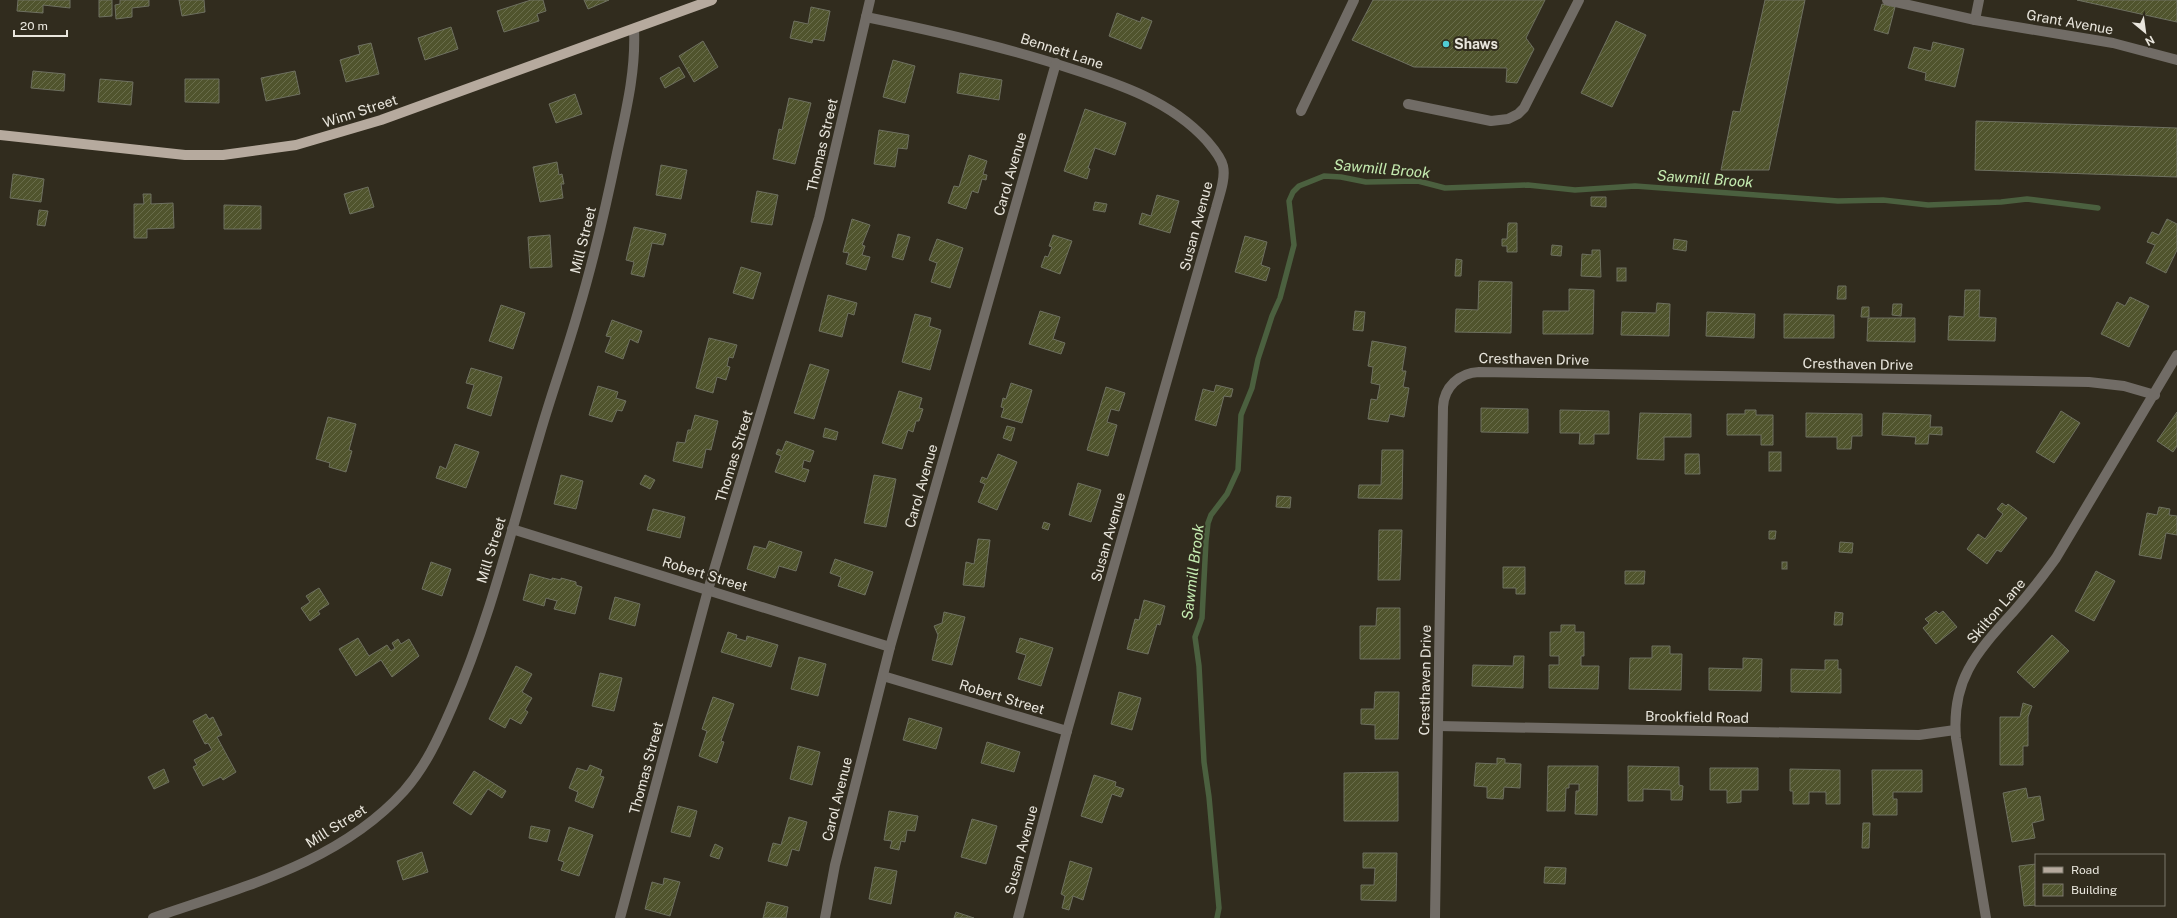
<svg xmlns="http://www.w3.org/2000/svg" width="2177" height="918" font-family="'Public Sans',sans-serif">
<defs>
<pattern id="building-hatch" width="6" height="6" patternUnits="userSpaceOnUse"><rect width="6" height="6" fill="#50542d"/><path d="M-1 1l2-2M0 6l6-6M5 7l2-2" fill="none" stroke="#696d4b"/></pattern>
</defs>
<rect width="100%" height="100%" fill="#312c1e"/>
<g fill="none" stroke-linecap="round" stroke-linejoin="round">
<!-- stream -->
<polyline stroke="#4b603f" stroke-width="5.5" points="1217,918 1219,908 1209,797 1204,762 1199,666 1195,637 1202,618 1206,541 1208,523 1211,515 1227,494 1238,470 1241,415 1252,388 1258,359 1272,316 1280,298 1294,245 1289,201 1293,192 1299,186 1324,176 1341,177 1366,182 1418,181 1445,188 1528,185 1575,190 1635,186 1838,201 1883,200 1928,205 2001,202 2027,199 2098,208"/>
</g>
<!-- building -->
<g fill="url(#building-hatch)" stroke="#6e7060">
<polygon points="18,0 70,0 70,8 43,5 43,13 17,11"/>
<polygon points="99,0 112,0 112,16 99,17"/>
<polygon points="120,0 149,0 149,6 132,8 132,17 116,19 115,5 120,4"/>
<polygon points="179,0 204,0 205,12 182,16"/>
<polygon points="531,0 543,0 546,11 537,14 539,21 504,32 497,11"/>
<polygon points="584,0 609,0 588,9"/>
<polygon points="1373,0 1545,0 1526,38 1534,49 1517,83 1506,82 1507,68 1414,67 1352,40"/>
<polygon points="1765,0 1805,0 1769,170 1721,170 1733,111 1740,112"/>
<polygon points="2077,0 2177,0 2177,22"/>
<polygon points="1882,4 1895,7 1888,34 1874,30"/>
<polygon points="811,7 830,11 824,41 813,39 812,43 790,38 794,21 808,24"/>
<polygon points="1117,13 1140,22 1142,17 1152,21 1141,49 1109,36"/>
<polygon points="1616,21 1646,35 1612,107 1581,93"/>
<polygon points="451,27 458,49 425,60 418,38"/>
<polygon points="703,41 718,67 694,82 679,56"/>
<polygon points="1933,42 1964,49 1955,87 1925,80 1926,73 1908,68 1914,47 1931,51"/>
<polygon points="371,43 379,74 346,82 340,60 360,54 358,46"/>
<polygon points="893,60 915,66 905,103 883,97"/>
<polygon points="679,67 685,77 665,88 660,78"/>
<polygon points="33,71 65,74 64,91 31,88"/>
<polygon points="295,71 300,94 266,101 261,78"/>
<polygon points="960,73 1002,80 999,100 957,93"/>
<polygon points="100,79 133,82 131,105 98,102"/>
<polygon points="185,79 219,79 219,103 185,102"/>
<polygon points="575,94 582,114 556,123 549,104"/>
<polygon points="789,98 811,103 795,164 773,159 779,129 782,130"/>
<polygon points="1085,109 1126,123 1115,155 1095,148 1088,168 1090,169 1087,179 1064,171"/>
<polygon points="1976,121 2177,128 2177,177 1975,170"/>
<polygon points="879,130 909,135 907,149 898,148 895,167 874,164"/>
<polygon points="969,155 987,161 983,174 987,175 986,180 982,179 978,193 972,191 966,209 948,203 954,186 959,187"/>
<polygon points="557,162 559,175 562,174 564,184 561,184 563,198 540,202 533,167"/>
<polygon points="661,165 687,170 681,199 656,195"/>
<polygon points="13,174 44,179 41,202 10,198"/>
<polygon points="368,187 374,207 350,214 344,194"/>
<polygon points="757,191 778,195 772,225 751,222"/>
<polygon points="143,194 151,194 151,204 173,203 174,228 147,229 147,238 134,238 134,204 144,204"/>
<polygon points="1157,195 1179,201 1170,233 1139,224 1142,213 1151,216"/>
<polygon points="1591,197 1606,197 1606,207 1591,206"/>
<polygon points="1095,202 1107,204 1105,212 1093,210"/>
<polygon points="224,205 261,206 261,229 224,229"/>
<polygon points="39,210 48,211 45,226 37,225"/>
<polygon points="852,219 870,225 862,245 865,246 862,255 870,257 866,270 846,264 849,253 843,252"/>
<polygon points="2167,219 2177,224 2177,250 2166,273 2146,263 2155,245 2147,242 2152,232 2159,235"/>
<polygon points="1508,223 1517,223 1517,252 1507,252 1507,246 1502,246 1502,239 1507,239"/>
<polygon points="634,227 666,234 663,245 652,243 644,277 631,274 634,262 626,260"/>
<polygon points="898,234 910,237 903,260 892,257"/>
<polygon points="550,235 552,267 530,268 528,237"/>
<polygon points="1053,235 1072,241 1060,274 1041,267 1045,256 1048,257 1052,247 1049,246"/>
<polygon points="1245,236 1267,242 1261,265 1270,268 1266,281 1235,272"/>
<polygon points="937,239 963,248 950,288 931,282 937,263 929,260"/>
<polygon points="1674,239 1687,241 1686,251 1673,249"/>
<polygon points="1552,245 1562,246 1561,256 1551,255"/>
<polygon points="1592,250 1600,250 1601,277 1581,276 1582,254 1592,255"/>
<polygon points="1456,259 1462,260 1461,276 1455,276"/>
<polygon points="741,267 761,273 753,299 733,293"/>
<rect x="1617" y="268" width="9" height="13"/>
<polygon points="1479,281 1512,282 1511,333 1455,332 1456,309 1478,310"/>
<polygon points="1838,286 1846,286 1846,299 1837,299"/>
<polygon points="1569,289 1594,290 1593,334 1543,334 1543,311 1569,311"/>
<polygon points="1965,290 1980,290 1979,317 1996,318 1995,341 1948,340 1949,316 1964,317"/>
<polygon points="828,295 857,303 854,315 848,313 842,337 819,331"/>
<polygon points="2130,297 2149,306 2129,347 2101,334 2117,302 2125,306"/>
<polygon points="1657,303 1670,304 1669,336 1621,335 1622,312 1656,313"/>
<polygon points="1893,304 1902,304 1901,316 1892,315"/>
<polygon points="501,305 525,313 513,349 489,341"/>
<polygon points="1862,307 1869,307 1869,317 1861,317"/>
<polygon points="1040,311 1060,317 1053,339 1065,343 1061,354 1029,344"/>
<polygon points="1355,311 1365,312 1363,331 1353,330"/>
<polygon points="1707,312 1755,314 1754,338 1706,336"/>
<polygon points="915,314 931,318 929,326 941,330 930,370 902,362"/>
<polygon points="1784,314 1834,315 1834,338 1784,338"/>
<polygon points="1868,318 1915,318 1915,342 1867,341"/>
<polygon points="612,320 642,331 638,343 630,339 623,359 605,352 611,337 606,336"/>
<polygon points="709,338 737,345 733,358 729,357 727,366 730,367 726,380 717,377 713,393 696,388"/>
<polygon points="1372,341 1406,347 1402,371 1406,371 1403,387 1409,388 1404,417 1390,414 1388,422 1368,419 1371,399 1377,400 1380,385 1371,383 1373,367 1368,366"/>
<polygon points="810,364 829,370 814,419 794,413"/>
<polygon points="471,368 502,377 491,416 467,408 474,385 466,383"/>
<polygon points="1011,383 1032,390 1022,423 1001,417 1004,408 1001,407 1003,398 1006,399"/>
<polygon points="1216,385 1233,389 1231,397 1224,396 1216,426 1195,420 1203,389 1214,392"/>
<polygon points="598,386 618,392 616,398 626,401 622,411 617,410 612,422 589,415"/>
<polygon points="1106,387 1125,393 1119,411 1111,409 1107,422 1117,425 1108,456 1087,450"/>
<polygon points="899,391 922,398 919,408 923,409 919,421 916,421 913,432 908,430 902,449 882,443"/>
<polygon points="1481,408 1528,409 1528,433 1481,432"/>
<polygon points="1560,410 1609,411 1609,434 1594,434 1594,444 1579,444 1580,433 1560,433"/>
<polygon points="1745,410 1756,410 1756,415 1773,415 1773,445 1761,445 1761,435 1727,435 1727,414 1745,414"/>
<polygon points="2061,411 2080,423 2054,463 2036,452"/>
<polygon points="2177,412 2177,446 2173,452 2157,441"/>
<polygon points="1640,413 1691,414 1691,437 1664,437 1664,460 1637,459"/>
<polygon points="1806,413 1862,414 1862,436 1852,436 1851,449 1837,449 1837,437 1806,437"/>
<polygon points="1883,413 1931,415 1930,427 1942,427 1942,435 1929,434 1928,444 1915,444 1916,437 1882,435"/>
<polygon points="695,415 718,421 711,450 706,449 702,468 673,461 677,442 685,443 688,430 691,430"/>
<polygon points="328,417 356,424 349,450 352,451 346,472 329,467 330,463 316,459"/>
<polygon points="1007,426 1015,428 1011,441 1003,438"/>
<polygon points="825,428 838,432 836,440 823,437"/>
<polygon points="786,441 814,451 810,462 804,460 802,468 809,470 805,482 775,472 781,456 776,454 778,449 782,451"/>
<polygon points="455,444 479,452 466,488 436,478 440,466 446,469"/>
<polygon points="1382,450 1403,450 1402,499 1358,498 1359,485 1381,485"/>
<rect x="1769" y="452" width="12" height="19"/>
<polygon points="998,454 1017,462 997,510 978,502 985,484 980,482 982,477 987,479"/>
<polygon points="1685,454 1699,454 1700,474 1685,474"/>
<polygon points="561,475 583,481 576,509 554,504"/>
<polygon points="645,475 655,480 650,489 640,484"/>
<polygon points="874,475 896,479 886,527 864,523"/>
<polygon points="1078,483 1101,490 1091,522 1069,515"/>
<polygon points="1277,496 1291,497 1290,508 1276,507"/>
<polygon points="2002,503 2006,506 2008,504 2027,518 2001,552 1997,550 1987,564 1967,549 1978,534 1985,539 2003,514 1997,509"/>
<polygon points="2159,507 2170,509 2169,515 2177,516 2177,535 2166,533 2161,559 2139,555 2147,513 2157,515"/>
<polygon points="653,509 685,517 680,538 647,530"/>
<polygon points="1044,522 1050,524 1048,530 1042,528"/>
<polygon points="1379,530 1402,530 1400,580 1378,580"/>
<polygon points="1769,531 1776,531 1775,539 1769,539"/>
<polygon points="978,539 990,540 984,587 963,585 966,562 974,564"/>
<polygon points="769,541 802,552 796,571 779,566 775,578 747,569 754,546 766,549"/>
<polygon points="1840,542 1853,543 1852,553 1839,552"/>
<polygon points="835,559 873,572 865,595 838,586 841,577 830,573"/>
<polygon points="431,562 451,569 442,596 422,589"/>
<rect x="1782" y="562" width="5" height="7"/>
<polygon points="1503,567 1525,567 1525,594 1516,594 1516,588 1503,588"/>
<polygon points="1625,571 1645,571 1644,584 1625,584"/>
<polygon points="2096,571 2115,581 2094,621 2075,611"/>
<polygon points="530,574 552,580 552,578 561,580 561,578 576,582 576,585 582,587 575,614 554,609 557,601 546,598 544,606 523,600"/>
<polygon points="319,588 329,604 318,611 320,614 310,621 301,608 310,602 306,596"/>
<polygon points="615,597 640,604 635,626 609,619"/>
<polygon points="1144,600 1165,606 1160,625 1157,624 1148,654 1127,649 1135,619 1139,620"/>
<polygon points="1377,608 1400,608 1400,659 1360,659 1360,626 1376,626"/>
<polygon points="1936,611 1939,614 1943,611 1957,627 1936,644 1923,628 1929,623 1925,619"/>
<polygon points="944,612 965,617 952,665 932,660 938,635 934,626 942,623"/>
<polygon points="1835,612 1843,613 1842,625 1834,625"/>
<polygon points="1561,625 1575,625 1575,632 1584,632 1584,656 1581,656 1581,666 1599,666 1598,689 1549,688 1549,665 1559,665 1559,656 1550,656 1550,632 1561,632"/>
<polygon points="728,632 737,635 736,638 746,641 747,636 778,645 771,667 721,652"/>
<polygon points="2052,635 2069,651 2034,688 2017,672"/>
<polygon points="358,638 369,656 387,645 391,651 395,648 392,643 398,639 401,644 409,639 419,656 392,677 381,660 356,676 339,649"/>
<polygon points="1020,638 1053,648 1041,686 1018,679 1026,655 1016,652"/>
<polygon points="1652,646 1670,646 1670,654 1682,654 1681,690 1629,689 1630,658 1652,658"/>
<polygon points="1514,656 1524,656 1523,688 1472,686 1473,665 1513,666"/>
<polygon points="799,657 826,664 818,696 791,689"/>
<polygon points="1743,658 1762,659 1761,691 1709,690 1709,668 1743,669"/>
<polygon points="1825,660 1838,660 1838,669 1841,669 1841,693 1791,692 1791,669 1825,670"/>
<polygon points="516,666 532,674 522,692 532,698 525,710 528,712 521,724 510,718 505,728 489,719"/>
<polygon points="600,673 622,678 614,711 592,706"/>
<polygon points="1119,692 1141,698 1132,730 1111,724"/>
<polygon points="1375,692 1399,692 1398,739 1375,739 1375,725 1361,724 1361,709 1374,709"/>
<polygon points="713,697 734,704 721,741 724,742 717,763 699,756 707,731 702,729"/>
<polygon points="2023,703 2032,706 2028,717 2028,746 2023,746 2023,765 2000,765 2000,717 2020,717"/>
<polygon points="206,714 209,719 213,717 222,735 217,737 236,772 223,780 221,777 203,786 193,767 197,765 194,760 212,750 208,743 205,744 193,721"/>
<polygon points="909,718 942,728 936,749 903,740"/>
<polygon points="987,742 1020,752 1014,772 981,763"/>
<polygon points="798,746 820,752 812,785 790,779"/>
<polygon points="1497,758 1505,759 1505,763 1521,764 1520,788 1504,787 1503,799 1487,798 1487,787 1474,786 1476,763 1497,764"/>
<polygon points="590,765 602,770 600,776 604,777 593,808 575,801 578,792 569,788 577,768 587,771"/>
<polygon points="1548,766 1598,766 1597,815 1575,814 1576,791 1579,791 1579,784 1569,784 1569,788 1566,788 1565,811 1547,811"/>
<polygon points="1628,766 1679,767 1679,785 1683,786 1682,800 1671,800 1671,790 1643,789 1643,801 1628,801"/>
<polygon points="1710,768 1758,768 1758,790 1741,790 1741,802 1727,803 1727,790 1710,790"/>
<polygon points="164,769 169,782 154,789 148,777"/>
<polygon points="1790,769 1840,770 1840,804 1826,804 1826,792 1809,792 1809,804 1793,804 1793,791 1790,791"/>
<polygon points="1872,770 1922,770 1922,792 1893,792 1893,799 1897,799 1897,815 1873,815"/>
<polygon points="474,771 506,791 502,798 488,789 471,815 453,803"/>
<polygon points="1398,772 1398,821 1344,821 1344,773"/>
<polygon points="1094,775 1116,782 1115,786 1124,789 1121,797 1112,794 1102,823 1081,816"/>
<polygon points="2026,788 2028,798 2040,796 2044,820 2032,823 2035,838 2012,842 2003,793"/>
<polygon points="678,806 697,811 690,837 671,832"/>
<polygon points="889,811 918,816 915,831 907,830 905,842 901,841 899,850 890,848 892,841 884,840"/>
<polygon points="789,817 807,822 799,851 792,849 787,866 768,861 773,843 781,845"/>
<polygon points="972,819 997,826 986,864 961,857"/>
<polygon points="1863,823 1870,823 1869,848 1862,848"/>
<polygon points="531,826 550,830 547,842 529,838"/>
<polygon points="569,827 593,835 579,876 561,870 564,862 558,860"/>
<polygon points="715,844 723,848 719,859 710,856"/>
<polygon points="422,852 428,872 403,880 397,861"/>
<polygon points="1363,853 1397,853 1396,901 1361,900 1361,885 1374,885 1375,868 1363,868"/>
<polygon points="1070,861 1092,868 1083,900 1073,896 1069,910 1062,908 1065,896 1061,894"/>
<polygon points="2036,864 2036,905 2024,906 2019,866"/>
<polygon points="875,867 897,871 891,904 869,899"/>
<polygon points="1545,867 1566,868 1565,884 1544,883"/>
<polygon points="664,878 680,882 670,916 645,909 652,882 663,885"/>
<polygon points="767,902 788,907 786,918 763,918"/>
<polygon points="956,912 974,918 954,918"/>
</g>
<g fill="none" stroke-linecap="round" stroke-linejoin="round">
<!-- minor -->
<g stroke="#716c66" stroke-width="10">
<polyline points="1887,0 1975,20 2113,43 2177,60"/>
<path d="M866 17C935 31 1002 46 1069 68 1119 84 1171 101 1207 141 1213 148 1221 157 1223 166 1226 179 1219 196 1216 208L1067 731 1018 918"/>
<polyline points="1975,20 1979,0"/>
<polyline points="1408,104 1491,121 1508,119 1518,114 1524,108 1579,0"/>
<polyline points="1301,111 1354,0"/>
<polyline points="512,529 890,647"/>
<polyline points="883,676 1067,731"/>
<polyline points="1438,726 1919,735 1955,730"/>
<path d="M153 918C242 887 339 863 404 791 426 766 439 737 452 707 490 620 512 527 539 437 551 395 566 354 578 312 594 259 606 206 617 153 626 111 636 71 634 29"/>
<polyline points="620,918 708,590 819,218 870,0"/>
<polyline points="825,918 835,865 890,647 1056,63"/>
<path d="M1435 918 1443 407C1444 387 1459 373 1479 372L2089 382 2124 386 2155 395"/>
<path d="M1986 918 1956 738C1951 679 1977 652 2014 611 2029 594 2043 576 2056 558L2177 355"/>
</g>
<!-- major -->
<polyline stroke="#b6aa9e" stroke-width="10" points="0,135 185,155 223,155 296,145 381,120 712,0"/>
</g>
<!-- markers -->
<circle fill="#51ccd5" stroke="#312c1e" stroke-width="1.5" cx="1446" cy="44" r="4"/>
<g text-anchor="middle" stroke-width="4" stroke-linejoin="round" paint-order="stroke">
<!-- street labels -->
<g font-size="14" fill="#e9e6dd" stroke="#312c1e">
<text transform="translate(2070 22) rotate(10)" y="5">Grant Avenue</text>
<text transform="translate(1062 51) rotate(18)" y="5">Bennett Lane</text>
<text transform="translate(360 111) rotate(-18)" y="5">Winn Street</text>
<text transform="translate(822 145) rotate(-77)" y="5">Thomas Street</text>
<text transform="translate(1010 174) rotate(-74)" y="5">Carol Avenue</text>
<text transform="translate(1196 226) rotate(-75)" y="5">Susan Avenue</text>
<text transform="translate(583 240) rotate(-76)" y="5">Mill Street</text>
<text transform="translate(1534 359) rotate(1)" y="5">Cresthaven Drive</text>
<text transform="translate(1858 364) rotate(1)" y="5">Cresthaven Drive</text>
<text transform="translate(734 456) rotate(-73)" y="5">Thomas Street</text>
<text transform="translate(921 486) rotate(-74)" y="5">Carol Avenue</text>
<text transform="translate(1108 537) rotate(-74)" y="5">Susan Avenue</text>
<text transform="translate(491 550) rotate(-73)" y="5">Mill Street</text>
<text transform="translate(705 574) rotate(17)" y="5">Robert Street</text>
<text transform="translate(1996 611) rotate(-49)" y="5">Skilton Lane</text>
<text transform="translate(1425 680) rotate(-89)" y="5">Cresthaven Drive</text>
<text transform="translate(1002 697) rotate(17)" y="5">Robert Street</text>
<text transform="translate(1697 717) rotate(1)" y="5">Brookfield Road</text>
<text transform="translate(646 768) rotate(-75)" y="5">Thomas Street</text>
<text transform="translate(837 799) rotate(-76)" y="5">Carol Avenue</text>
<text transform="translate(336 826) rotate(-32)" y="5">Mill Street</text>
<text transform="translate(1021 850) rotate(-75)" y="5">Susan Avenue</text>
</g>
<!-- poi labels -->
<g font-size="14" font-weight="bold" fill="#e9e6dd" stroke="#312c1e" text-anchor="start">
<text x="1454" y="49">Shaws</text>
</g>
<!-- water labels -->
<g font-size="15" font-style="italic" fill="#c4ebb0" stroke="#312c1e">
<text transform="translate(1382 169) rotate(5)" y="5">Sawmill Brook</text>
<text transform="translate(1705 179) rotate(4)" y="5">Sawmill Brook</text>
<text transform="translate(1193 572) rotate(-83)" y="5">Sawmill Brook</text>
</g>
</g>
<!-- legend -->
<rect x="2035" y="854" width="130" height="52" fill="#312c1e" stroke="#7b766a"/>
<rect x="2043" y="867" width="20" height="6" fill="#b6aa9e" stroke="#7b766a"/>
<text x="2071" y="874" font-size="12" fill="#e9e6dd">Road</text>
<rect x="2043" y="884" width="20" height="12" fill="url(#building-hatch)" stroke="#7b766a"/>
<text x="2071" y="894" font-size="12" fill="#e9e6dd">Building</text>
<!-- north arrow -->
<g transform="translate(2145 32) rotate(151)" stroke="#312c1e" stroke-width="3" paint-order="stroke">
<path d="M0-3L7 15L0 10L-7 15Z" fill="#e9e6dd"/>
<text y="-6" font-size="11" font-weight="bold" text-anchor="middle" fill="#e9e6dd">N</text>
</g>
<!-- scale -->
<path d="M14 30v6h53v-6" fill="none" stroke="#e9e6dd" stroke-width="2"/>
<text x="20" y="30" font-size="12" fill="#e9e6dd" stroke="#312c1e" stroke-width="3" paint-order="stroke">20 m</text>
</svg>
